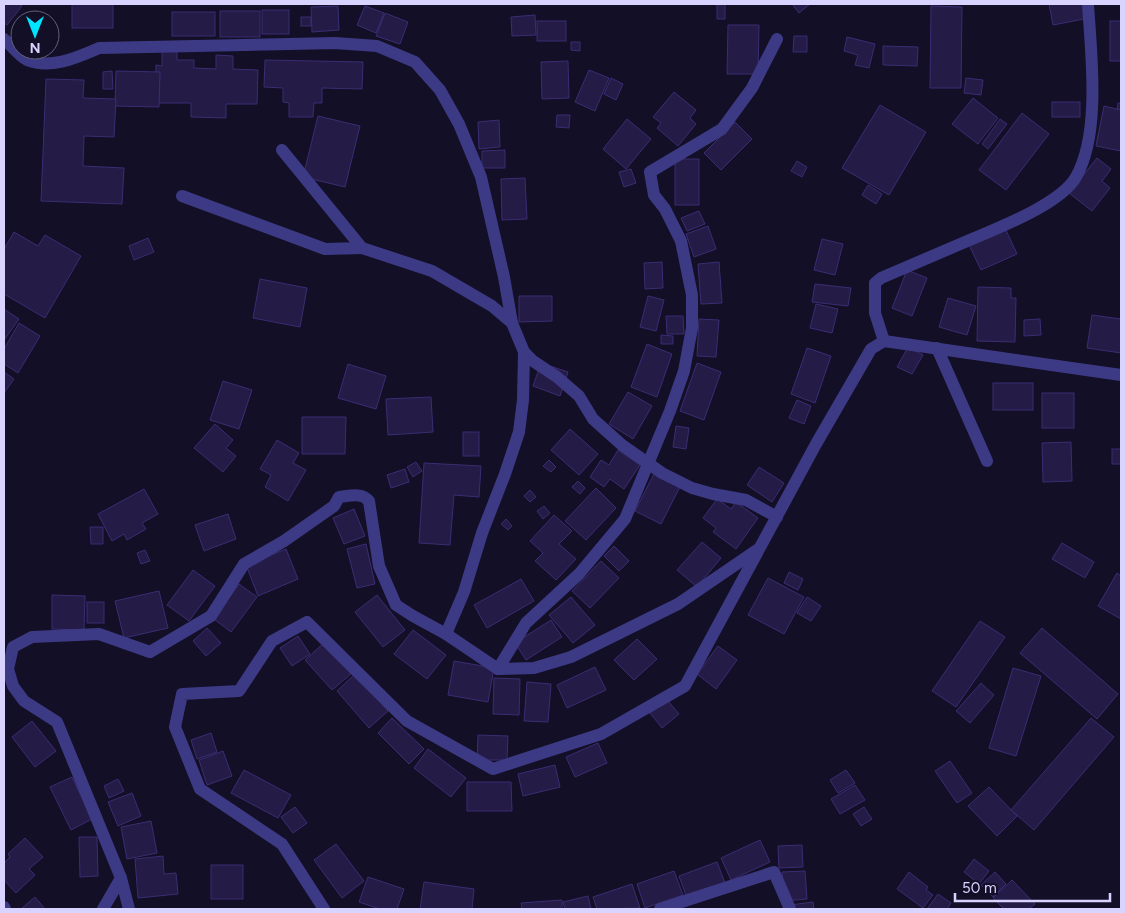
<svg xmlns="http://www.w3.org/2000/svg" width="1125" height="913" font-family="Figtree,sans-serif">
<rect width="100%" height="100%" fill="#130f26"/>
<!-- building -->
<g fill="#241b47" stroke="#3b2d73">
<polygon points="4,4 19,4 22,6 7,25 4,23"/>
<rect x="72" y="4" width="41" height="24"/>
<polygon points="725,4 725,19 717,19 717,5"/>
<polygon points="792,4 810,4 799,13"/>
<polygon points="1049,4 1086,4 1089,18 1053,25"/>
<polygon points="338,6 339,30 312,32 311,7"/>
<polygon points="365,6 384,13 376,33 357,25"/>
<polygon points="931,6 962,7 961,88 930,88"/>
<rect x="262" y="10" width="27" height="24"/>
<rect x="220" y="11" width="40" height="26"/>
<rect x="172" y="12" width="43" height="24"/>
<polygon points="385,13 408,22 400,44 376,36"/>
<polygon points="535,15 536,35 512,36 511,17"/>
<rect x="301" y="17" width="10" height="9"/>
<rect x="537" y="21" width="29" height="20"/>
<rect x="1110" y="21" width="11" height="40"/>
<polygon points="728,25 759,25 758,74 727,74"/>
<polygon points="794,36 807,36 807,52 793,52"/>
<polygon points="847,37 875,44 869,68 855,65 858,55 844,51"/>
<polygon points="571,42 580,42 580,51 571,50"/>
<polygon points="883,46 918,47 917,66 883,65"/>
<polygon points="162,47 177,48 177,60 194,60 194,68 216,69 216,55 233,56 233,69 258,70 257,104 226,104 226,118 191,117 191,103 155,103 156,65 162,66"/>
<polygon points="265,60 363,62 362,89 322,88 322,103 314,103 313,117 289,117 289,103 283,102 283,88 264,87"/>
<polygon points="568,61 569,98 542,99 541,62"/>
<polygon points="589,70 609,78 595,111 575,102"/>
<polygon points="112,71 113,89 103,89 103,72"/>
<polygon points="116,71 160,72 159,107 115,106"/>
<polygon points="611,78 623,84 616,100 604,94"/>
<polygon points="966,78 983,80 981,95 964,93"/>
<polygon points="46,79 84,80 83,98 116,99 114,137 84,136 83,166 124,168 122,204 41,201"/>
<polygon points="674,92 696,110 690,118 696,124 678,146 657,128 661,123 653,117"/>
<polygon points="973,98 998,118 978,144 952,124"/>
<rect x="1052" y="102" width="28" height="15"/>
<polygon points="1118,103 1121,103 1121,114 1117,114"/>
<polygon points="880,105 926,132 889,195 842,168"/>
<polygon points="1104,106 1121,110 1121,151 1096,146"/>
<polygon points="1022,113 1049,134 1006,190 979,170"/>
<polygon points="557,115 570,115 569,128 556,127"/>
<polygon points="318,116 360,126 345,187 303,177"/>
<polygon points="627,119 651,139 626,169 603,149"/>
<polygon points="1000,119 1007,124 988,149 982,144"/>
<polygon points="499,120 500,147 479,149 478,122"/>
<polygon points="735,122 752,139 721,170 704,153"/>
<polygon points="505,150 505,168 482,168 482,151"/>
<polygon points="1097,158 1111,169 1102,181 1110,188 1092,211 1069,193"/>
<rect x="675" y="159" width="24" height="46"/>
<polygon points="797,161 807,167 802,177 791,171"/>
<polygon points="631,169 636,183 624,187 619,172"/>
<polygon points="525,178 527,219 502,220 501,179"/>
<polygon points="868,185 882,194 876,204 862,195"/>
<polygon points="699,211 705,224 687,231 681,218"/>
<polygon points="708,226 716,249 694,257 686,234"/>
<polygon points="1005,228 1017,254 981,270 969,245"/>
<polygon points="14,232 38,246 45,235 81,256 45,318 4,294 4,249"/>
<polygon points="148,238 154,252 134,260 129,246"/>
<polygon points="822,239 843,244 835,275 814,270"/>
<polygon points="662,262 663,288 645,289 644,263"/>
<polygon points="719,262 722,303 701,304 698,264"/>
<polygon points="907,270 927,278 912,316 892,308"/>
<polygon points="260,279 307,288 300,327 253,318"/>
<polygon points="815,284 851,288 848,306 812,302"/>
<polygon points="978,287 1011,288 1011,298 1016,298 1015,342 977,341"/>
<polygon points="519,296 552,296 552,321 519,322"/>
<polygon points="648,296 664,300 656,331 640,327"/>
<polygon points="948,298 976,306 967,335 939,327"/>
<polygon points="816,304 838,309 832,333 810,328"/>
<polygon points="4,309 19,319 5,339 4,338"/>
<polygon points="1092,315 1121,319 1121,353 1087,348"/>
<polygon points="666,316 683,316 684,334 667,334"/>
<polygon points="699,319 719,320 716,357 697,356"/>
<polygon points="1040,319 1041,335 1024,336 1024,320"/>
<polygon points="19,323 40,336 18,373 4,364 4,349"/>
<polygon points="661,335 673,336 673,344 661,344"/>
<polygon points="647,344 672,354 657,397 631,387"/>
<polygon points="908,347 923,355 912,374 897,367"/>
<polygon points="807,348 831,356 815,403 791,394"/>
<polygon points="541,363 568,372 560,396 533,386"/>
<polygon points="697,363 721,372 704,420 680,411"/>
<polygon points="348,364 386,376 376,409 338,398"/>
<polygon points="4,372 14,379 4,393"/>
<polygon points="223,381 252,390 239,429 210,420"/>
<rect x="993" y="383" width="40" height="27"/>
<polygon points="628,392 652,406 633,439 609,424"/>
<rect x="1042" y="393" width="32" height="35"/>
<polygon points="431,397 433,432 388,435 386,399"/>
<polygon points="797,400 811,406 804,424 789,418"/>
<polygon points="302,417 346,417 345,454 302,454"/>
<polygon points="215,424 233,440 226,448 236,456 223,472 194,448"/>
<polygon points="676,426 689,428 686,449 673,447"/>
<polygon points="570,429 598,454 579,475 551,450"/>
<rect x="463" y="432" width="16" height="24"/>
<polygon points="277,440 299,453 293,463 306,470 288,501 265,487 271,475 260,469"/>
<polygon points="1071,442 1072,481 1043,482 1042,443"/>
<rect x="1112" y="449" width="9" height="15"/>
<polygon points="618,450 640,465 624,489 610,479 604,487 590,477 601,460 609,465"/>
<polygon points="549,460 556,467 551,472 543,466"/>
<polygon points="416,462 422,471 413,477 407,467"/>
<polygon points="424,463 481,466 479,497 454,495 450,545 419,543"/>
<polygon points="759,467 784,483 772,502 747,485"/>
<polygon points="657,468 683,481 661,524 635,511"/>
<polygon points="405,469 409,482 391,488 387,475"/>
<polygon points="578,481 585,488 580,494 572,487"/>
<polygon points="596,488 616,508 586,540 565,521"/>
<polygon points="144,489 158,514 142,523 146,529 127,540 124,534 112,541 98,514"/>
<polygon points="530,490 536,497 530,502 524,496"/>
<polygon points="717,499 731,509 736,502 758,518 736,549 713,532 716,528 703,518"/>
<polygon points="544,506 550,513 543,519 537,511"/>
<polygon points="354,509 365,536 344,544 333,518"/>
<polygon points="228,514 236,539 204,551 195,525"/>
<polygon points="554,515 572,531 559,544 576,559 556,580 535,561 543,553 530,541"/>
<polygon points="506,519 512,526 508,530 501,524"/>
<polygon points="90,527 103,527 103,544 91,544"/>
<polygon points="702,542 721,558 697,587 677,570"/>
<polygon points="1062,543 1094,562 1085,578 1052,559"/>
<polygon points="366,544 375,584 357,588 347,549"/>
<polygon points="614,546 629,561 619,571 604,556"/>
<polygon points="286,549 298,579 258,596 246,565"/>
<polygon points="145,550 150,561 141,564 137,553"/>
<polygon points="601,561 619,578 590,608 572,591"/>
<polygon points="193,570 215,586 189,621 167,605"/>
<polygon points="789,572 803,579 798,590 784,583"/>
<polygon points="1117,573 1121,576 1121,619 1098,606"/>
<polygon points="768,578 804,597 784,634 748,615"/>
<polygon points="521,579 534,601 487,628 474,605"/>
<polygon points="239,584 257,597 231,632 214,619"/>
<polygon points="159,591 168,628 124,638 115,601"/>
<polygon points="52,595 85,596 84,630 52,629"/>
<polygon points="377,595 405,630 383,647 355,612"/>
<polygon points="571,597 595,625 573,643 549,615"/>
<polygon points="807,597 821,606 811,621 797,613"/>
<rect x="87" y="602" width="17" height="21"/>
<polygon points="551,620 562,637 526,660 515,643"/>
<polygon points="980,621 1005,637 956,707 932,691"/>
<polygon points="207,628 221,643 206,656 193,641"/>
<polygon points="1042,628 1118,694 1097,719 1020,653"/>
<polygon points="413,630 446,655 427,679 394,654"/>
<polygon points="298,636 310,654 292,666 280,648"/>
<polygon points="637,639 657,659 634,680 614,660"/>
<polygon points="325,642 352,673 332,690 305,660"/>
<polygon points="718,646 737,660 716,689 697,674"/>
<polygon points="454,661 494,668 488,702 448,695"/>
<polygon points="595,667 606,690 567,708 557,685"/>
<polygon points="1013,668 1041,676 1016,756 989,748"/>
<polygon points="355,674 388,711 369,728 337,691"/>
<polygon points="494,678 520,679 519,715 493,714"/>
<polygon points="527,682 551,684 548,722 524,721"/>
<polygon points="981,683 994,695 970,723 956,711"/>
<polygon points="667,700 679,714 662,728 650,713"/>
<polygon points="392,718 424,749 409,764 378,733"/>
<polygon points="1091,718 1114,737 1034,830 1011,810"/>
<polygon points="32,721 56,751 35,767 12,737"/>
<polygon points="211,733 217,752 197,759 191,740"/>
<polygon points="478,735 508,736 507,760 477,760"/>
<polygon points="598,743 607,763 575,777 566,757"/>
<polygon points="428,749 466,778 451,797 414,768"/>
<polygon points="223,751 232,776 207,785 199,760"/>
<polygon points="950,761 972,793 957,803 935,771"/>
<polygon points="555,765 560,787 523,796 518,774"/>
<polygon points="244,770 291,795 278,818 231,793"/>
<polygon points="846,770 855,783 838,793 830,780"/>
<polygon points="72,777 92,819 71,830 50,787"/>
<polygon points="118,779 124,791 109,798 104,786"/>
<polygon points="467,782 511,782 512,811 467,811"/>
<polygon points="855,785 865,800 840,814 831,799"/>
<polygon points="989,787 1017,816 997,836 968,806"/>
<polygon points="132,793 141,816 118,826 108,802"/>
<polygon points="295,807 307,823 293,833 281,817"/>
<polygon points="864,807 872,819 861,826 853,814"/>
<polygon points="151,821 157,853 127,859 121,827"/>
<polygon points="79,837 97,837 98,876 80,877"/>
<polygon points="25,838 43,857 29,869 35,875 16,893 4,880 4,863 10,857 8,854"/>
<polygon points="760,840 770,862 731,880 721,858"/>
<polygon points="336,844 364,881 342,898 314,860"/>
<polygon points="802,845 803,867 779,868 778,846"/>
<polygon points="163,856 164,874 176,873 178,894 138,898 135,859"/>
<polygon points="974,859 989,871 979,884 964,872"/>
<polygon points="717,862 725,883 687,898 679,876"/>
<rect x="211" y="865" width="32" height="34"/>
<polygon points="674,871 683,895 645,908 637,884"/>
<polygon points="805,871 807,899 784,901 782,872"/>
<polygon points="909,872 928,887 926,890 933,895 923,908 897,889"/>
<polygon points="995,872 1006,884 993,897 981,885"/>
<polygon points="368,877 404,889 397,909 380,909 359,902"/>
<polygon points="1012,880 1035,904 1029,909 1004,909 993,898"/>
<polygon points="424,882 474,889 472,909 420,909"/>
<polygon points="632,884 640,908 597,909 593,897"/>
<polygon points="938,894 951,903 947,909 927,909"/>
<polygon points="588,896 591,909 565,909 563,902"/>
<polygon points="35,897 45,909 21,909"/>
<polygon points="562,900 562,909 522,909 521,903"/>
<polygon points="813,902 814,909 791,909 790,905"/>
</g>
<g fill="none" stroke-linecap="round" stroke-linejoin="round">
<!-- minor -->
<g stroke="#3d3a85" stroke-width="12">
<path d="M4 39C11 45 19 56 27 60 51 70 78 57 99 48L335 43 377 46 415 62 440 90 459 124 481 177 504 277 512 323"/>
<polyline points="282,150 362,248 432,271 492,306 512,323 524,352 533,361 557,377 579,396 593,419 622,445 662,473 692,488 713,494 746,500 777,517"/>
<polyline points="182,196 325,249 362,248"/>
<path d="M884 341 875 313V283L881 278C909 266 937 254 965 242 995 229 1060 205 1076 177 1101 133 1091 54 1088 4"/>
<polyline points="937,348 987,461"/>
<polyline points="446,634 464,592 482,533 505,474 519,432 523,400 524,352"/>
<polyline points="498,669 526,623 579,574 625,519 670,411 684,371 692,328 692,295 681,241 665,209 654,195 650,172 722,129 752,88 777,39"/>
<polyline points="4,907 5,909"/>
<polyline points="103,909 121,878"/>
<path d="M129 909 121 878 57 722 24 701 13 686 8 669 13 647 32 637 99 634 150 652 211 616 244 564 284 541 334 506 339 497C349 496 362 492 369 501L379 566 396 605 413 616 446 634 498 669 534 668 571 657 678 604 757 550"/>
<polyline points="324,909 282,844 200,789 175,727 182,694 239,691 272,641 307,622 407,721 493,769 601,734 685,686 816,444 871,349 884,341 1121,375"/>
<polyline points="660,909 774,872 790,909"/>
</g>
</g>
<!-- border -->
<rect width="1125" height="913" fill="none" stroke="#d9d4ff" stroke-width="10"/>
<!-- north arrow -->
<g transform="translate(35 35) rotate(180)"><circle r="24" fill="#130f26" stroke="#625e7d"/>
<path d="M0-4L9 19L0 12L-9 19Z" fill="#00e5ff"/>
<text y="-8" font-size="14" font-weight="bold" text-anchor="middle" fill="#d9d4ff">N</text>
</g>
<!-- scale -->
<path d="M955 893v8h155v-8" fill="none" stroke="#d9d4ff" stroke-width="2.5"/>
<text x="962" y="893" font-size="15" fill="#d9d4ff" stroke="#130f26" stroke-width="4" paint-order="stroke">50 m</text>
</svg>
